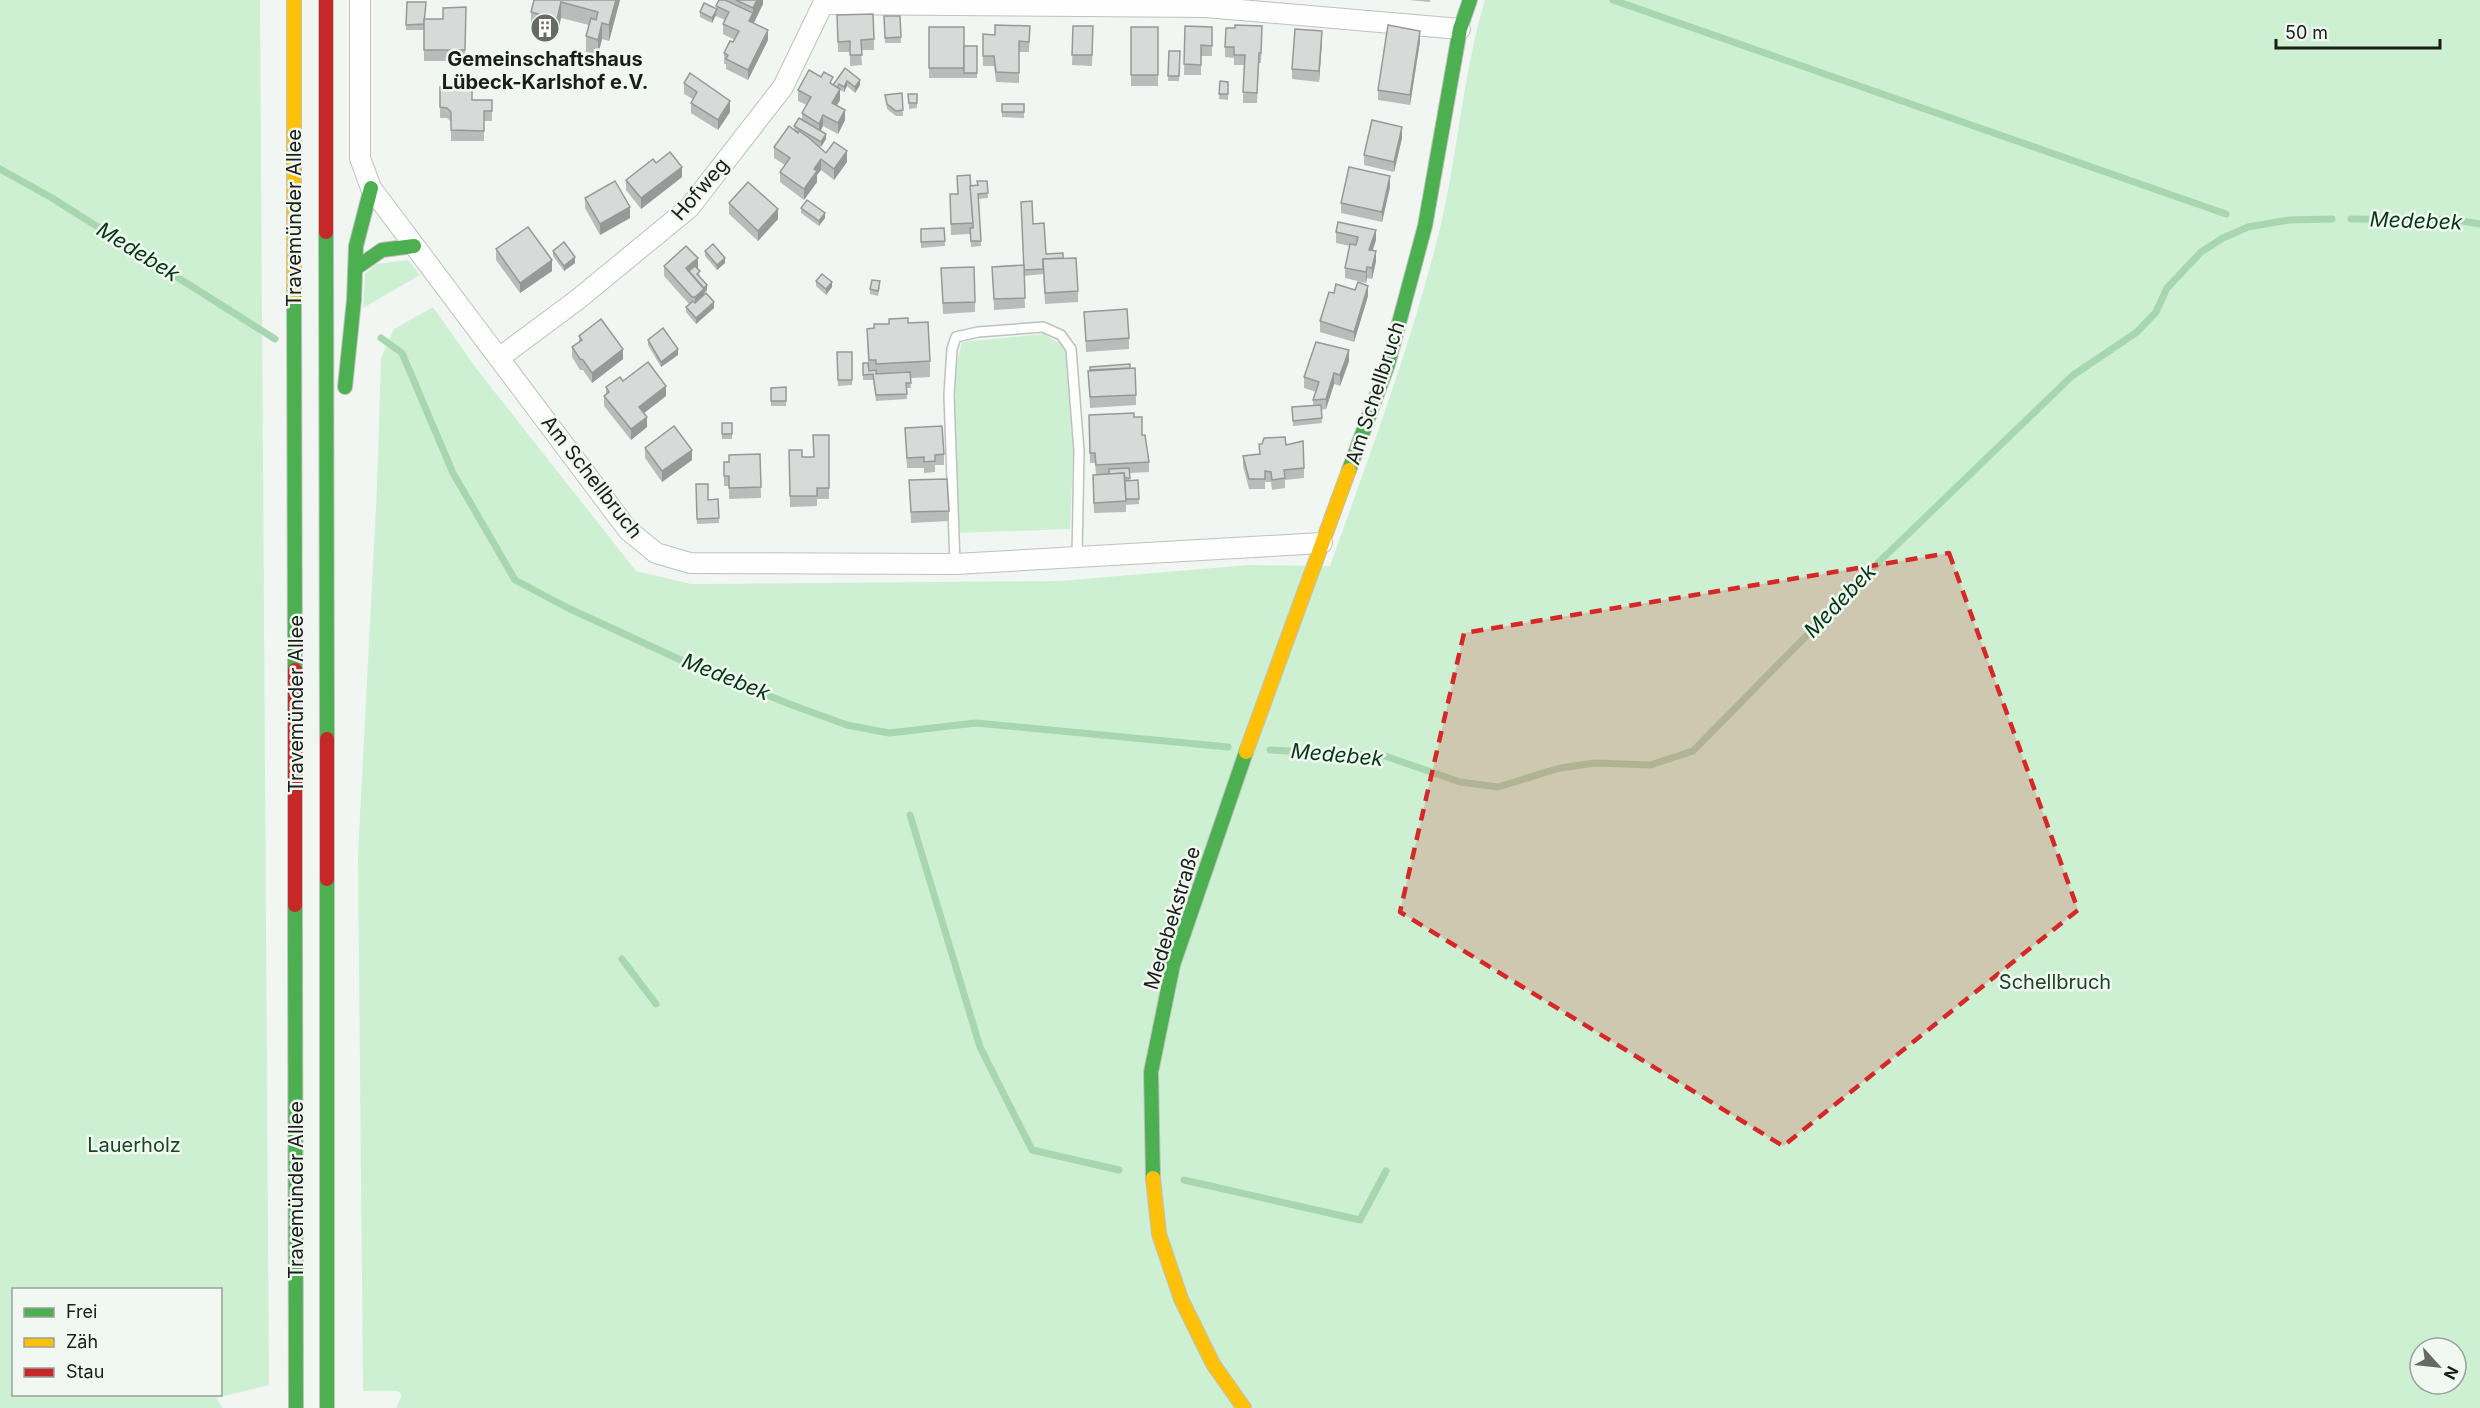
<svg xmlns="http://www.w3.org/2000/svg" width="2480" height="1408" font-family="Inter,sans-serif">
<rect width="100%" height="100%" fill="#f2f6f2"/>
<!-- green -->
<g fill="#cdf0d3" fill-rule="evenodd">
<path d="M0 0H260L269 1385 216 1398 223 1408H0ZM14 1290H220V1394H14Z"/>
<path d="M1485 0H2480V1408H396L402 1395 398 1391H363L358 856 377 487 381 358 394 329 433 307 479 372 636 571 691 584 1059 581 1249 565 1330 566C1369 456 1411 346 1439 232 1458 156 1462 76 1485 0ZM2420 1348H2456V1384H2420Z"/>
<polygon points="408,260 420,275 363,308 365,274 376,264"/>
<polygon points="1044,334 1061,344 1069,352 1073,452 1070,529 956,533 954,373 962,342"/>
</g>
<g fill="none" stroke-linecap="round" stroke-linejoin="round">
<!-- stream -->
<g stroke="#a7d6b0" stroke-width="7">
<polyline points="1613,0 2226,214"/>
<polyline points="0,169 52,198 275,339"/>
<polyline points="2351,219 2456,220 2480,224"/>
<polyline points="381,338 402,353 453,473 515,580 568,608 685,662 792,705 847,725 889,733 976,723 1228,747"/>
<polyline points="1270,750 1385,756 1460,782 1498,787 1560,768 1595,763 1650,765 1693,751 1879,562 2072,376 2137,332 2156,312 2167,288 2201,252 2223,238 2248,227 2289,220 2332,219"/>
<polyline points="910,815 980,1047 1032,1150 1119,1170"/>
<polyline points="622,959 656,1004"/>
<polyline points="1184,1180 1360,1220 1386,1171"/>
</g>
<!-- lane casing -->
<g stroke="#bec1be" stroke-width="12">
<polyline id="lane" points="955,564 949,395 952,349 956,337 978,332 1043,327 1061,335 1071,349 1079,451 1077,557"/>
</g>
<!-- street casing -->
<g stroke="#bec1be" stroke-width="22">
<g id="street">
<polyline points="360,0 360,158 371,188 628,530 656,553 690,563 955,564 1322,543"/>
<polyline points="823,4 1206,7 1460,29"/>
<polyline points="499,358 577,300 689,208 783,87 825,0"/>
</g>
</g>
<!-- fast casing -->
<g stroke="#bec1be" stroke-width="16">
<g id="fast">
<polyline points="326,232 327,739"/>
<polyline points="356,268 382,250 414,246"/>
<polyline points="294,293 295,670"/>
<polyline points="345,387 354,300 356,246 371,188"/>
<polyline points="1349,470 1388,364 1425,226 1460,29 1470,0"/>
<polyline points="327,879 327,1408"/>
<polyline points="295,905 296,1408"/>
<polyline points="1153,1178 1151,1072 1173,965 1246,752"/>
</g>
</g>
<!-- slow casing -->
<g stroke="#bec1be" stroke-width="16">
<g id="slow">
<polyline points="294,0 294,293"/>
<polyline points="1246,752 1349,470"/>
<polyline points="1153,1178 1159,1234 1181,1299 1213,1364 1244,1408"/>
</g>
</g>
<!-- jam casing -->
<g stroke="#bec1be" stroke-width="16">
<g id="jam">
<polyline points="326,0 326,232"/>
<polyline points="295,670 295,905"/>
<polyline points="327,739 327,879"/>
</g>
</g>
<!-- lane -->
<use href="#lane" stroke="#fdfefd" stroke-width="9"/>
<!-- street -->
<use href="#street" stroke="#fdfefd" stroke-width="20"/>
<!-- fast -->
<use href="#fast" stroke="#4caf50" stroke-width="14"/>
<!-- slow -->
<use href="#slow" stroke="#ffc107" stroke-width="14"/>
<!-- jam -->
<use href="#jam" stroke="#c62828" stroke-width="14"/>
</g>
<!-- wall -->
<g fill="#babbbb">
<polygon points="534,0 620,0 609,41 602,39 598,55 586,52 586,36 589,25 561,18 557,35 531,27 531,12"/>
<polygon points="719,0 763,0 763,4 754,23 768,40 748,80 726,69 726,64 724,64 724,53 735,40 723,34 723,24 725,20 716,16 716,15 712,23 700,17 700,12 716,9 716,6"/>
<polygon points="1409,0 1430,0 1430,2"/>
<polygon points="407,2 425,19 443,19 466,7 465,61 424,61 424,30 406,30"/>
<polygon points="837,15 874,39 874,50 861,50 862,65 850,66 850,52 838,52"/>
<polygon points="884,16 900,16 901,43 885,43"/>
<polygon points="1030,26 1029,52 1019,52 1019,83 996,82 994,66 983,66 983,34 995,35"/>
<polygon points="1073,26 1093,26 1092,66 1072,65"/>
<polygon points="1185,26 1212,27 1212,56 1201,56 1201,75 1184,75"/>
<polygon points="929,27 964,46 977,46 977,78 929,78"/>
<rect x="1131" y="27" width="27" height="59"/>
<polygon points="1262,37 1261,63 1259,63 1257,103 1243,103 1244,65 1234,65 1234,58 1225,57 1225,47"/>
<polygon points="1420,41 1410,105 1378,100 1378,90"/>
<polygon points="1322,42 1319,82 1292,79 1292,69"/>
<polygon points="1169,51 1180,51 1179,81 1168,81"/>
<polygon points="845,68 860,85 855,93 847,86 844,92 840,90 840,100 837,105 845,120 838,134 823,126 820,131 826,139 821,147 817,145 826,153 847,162 834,180 821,170 817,175 817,182 804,200 780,182 780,172 785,165 774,158 774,147 794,130 794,126 802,121 802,113 807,105 798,101 798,90 833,84"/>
<polygon points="1220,81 1228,82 1228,100 1219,99"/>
<polygon points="684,83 730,112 718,130 691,113 691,103 693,99 684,94"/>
<polygon points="440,87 472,100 492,100 492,121 484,121 484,141 451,141 451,122 447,118 440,118"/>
<polygon points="902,93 903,116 896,116 887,109 885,95"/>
<polygon points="908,94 917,94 917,108 909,109"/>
<polygon points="1002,104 1024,104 1024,118 1002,117"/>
<polygon points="1402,138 1394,172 1364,165 1364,155"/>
<polygon points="656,163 682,177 641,209 626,190 626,180"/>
<polygon points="957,176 970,186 978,185 987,181 988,198 979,199 981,246 971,247 970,234 951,235 950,194 958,194"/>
<polygon points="1390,187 1382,222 1341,213 1341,203"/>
<polygon points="585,198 630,218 600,235 585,208"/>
<polygon points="729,203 778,219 758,241 729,214"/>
<polygon points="801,208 825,218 819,226 801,213"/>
<polygon points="1033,224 1046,254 1063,258 1078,291 1078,302 1045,304 1043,270 1043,274 1024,276 1025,308 994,310 992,267 1023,265"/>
<polygon points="944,228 945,246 921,248 921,229"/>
<polygon points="1336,232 1376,240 1373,250 1376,261 1372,279 1367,278 1366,283 1345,278 1345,268 1350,246 1336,243"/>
<polygon points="496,249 552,271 520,293 496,260"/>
<polygon points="553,251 575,263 564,271 553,256"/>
<polygon points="705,251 725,263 717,270 705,256"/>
<polygon points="664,266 698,269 700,277 707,290 704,294 714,308 696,324 686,312 686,307 689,304 664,276"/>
<polygon points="941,268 975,302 975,312 943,314"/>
<polygon points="816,281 832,287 826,295 816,286"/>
<polygon points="880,287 878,296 870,294 870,289"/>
<polygon points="1334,293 1368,296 1354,342 1320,332 1320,321"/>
<polygon points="1084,312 1129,338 1129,349 1086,352"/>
<polygon points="908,323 930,361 930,377 910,378 911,388 906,388 907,399 876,401 873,380 863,380 863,363 868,363 867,329"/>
<polygon points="579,336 623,359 592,383 583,370 580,370 572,357 572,347 579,342"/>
<polygon points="648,340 678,355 661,367 648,345"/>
<polygon points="837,352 852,352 852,385 838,386"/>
<polygon points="1349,361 1340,386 1334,384 1326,409 1321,410 1322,423 1293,426 1292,407 1313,405 1313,400 1316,392 1304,388 1304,377"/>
<polygon points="1130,368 1136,395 1136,405 1090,408 1088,371"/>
<polygon points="606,387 666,396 644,413 647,427 631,440 604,406 604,396 606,394"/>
<polygon points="786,387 786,406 771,406 771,388"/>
<polygon points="1134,417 1142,435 1149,462 1149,472 1129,473 1130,481 1138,480 1139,504 1126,505 1126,512 1094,513 1093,485 1096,475 1095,463 1090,463 1089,425"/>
<rect x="722" y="423" width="10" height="16"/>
<polygon points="905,428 944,454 944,465 935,465 935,472 924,473 924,468 907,468"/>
<polygon points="829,435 829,499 817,499 817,506 790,507 789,450 802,457 813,457"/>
<polygon points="1259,444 1286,445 1304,468 1304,478 1285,480 1285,488 1272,490 1271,482 1265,482 1265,489 1249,489 1243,466 1243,456 1259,454"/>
<polygon points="645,448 692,460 662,482 645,458"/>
<polygon points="760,454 761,498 729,499 729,486 724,486 724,462 729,462"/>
<polygon points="909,480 949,511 949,521 911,523"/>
<polygon points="696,484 708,500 718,499 719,523 697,524"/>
</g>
<!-- shaded-wall -->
<g fill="#979999">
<polygon points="616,0 620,0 609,41 609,25"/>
<polygon points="757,0 763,0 763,4 749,32 749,21 753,13 753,8"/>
<polygon points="561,2 561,18 557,35 557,19"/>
<polygon points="716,9 716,15 712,23 712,18"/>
<polygon points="602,23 602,39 598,55 598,40"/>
<polygon points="768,30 768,40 748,80 748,70"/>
<polygon points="1322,31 1322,42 1319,82 1319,71"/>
<polygon points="1420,31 1420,41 1410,105 1410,95"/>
<polygon points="860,80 860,85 855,93 855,87"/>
<polygon points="847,81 847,86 844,92 844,87"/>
<polygon points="840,89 840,100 832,114 832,103"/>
<polygon points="730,101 730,112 718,130 718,120"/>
<polygon points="845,110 845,120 838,134 838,123"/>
<polygon points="823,115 823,126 819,134 819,124"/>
<polygon points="1402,127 1402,138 1394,172 1394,162"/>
<polygon points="826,134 826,139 821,147 821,142"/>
<polygon points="847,151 847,162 834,180 834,169"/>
<polygon points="821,159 821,170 817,175 817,182 804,200 804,189 814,169"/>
<polygon points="682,167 682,177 641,209 641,198"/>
<polygon points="1390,176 1390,187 1382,222 1382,212"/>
<polygon points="630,207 630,218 600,235 600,224"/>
<polygon points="778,209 778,219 758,241 758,231"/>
<polygon points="825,213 825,218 819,226 819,221"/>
<polygon points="1376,230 1376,240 1369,260 1369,250"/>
<polygon points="1376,251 1376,261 1372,279 1372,268"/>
<polygon points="575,257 575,263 564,271 564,266"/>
<polygon points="698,258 698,269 689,277 686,268"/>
<polygon points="725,258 725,263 717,270 717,265"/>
<polygon points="552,260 552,271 520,293 520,283"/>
<polygon points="1367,267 1367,278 1366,283 1366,272"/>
<polygon points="832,282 832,287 826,295 826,289"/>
<polygon points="707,285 707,290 704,293 704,299 695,308 695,297"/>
<polygon points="1368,286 1368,296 1354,342 1354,332"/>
<polygon points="714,302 714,308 696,324 696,318"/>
<polygon points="623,349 623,359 592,383 592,373"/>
<polygon points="678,349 678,355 661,367 661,362"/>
<polygon points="1349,350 1349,361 1340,386 1340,375"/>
<polygon points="1334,373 1334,384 1326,409 1326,399"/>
<polygon points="666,386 666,396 639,417 639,407"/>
<polygon points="647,417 647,427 631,440 631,429"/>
<polygon points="692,450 692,460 662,482 662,471"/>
</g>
<!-- building -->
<g fill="#d8dada" stroke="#979999" stroke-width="1.5">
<polygon points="534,0 616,0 609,25 602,23 598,40 586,36 591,18 596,20 598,12 561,2 557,19 531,12"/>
<polygon points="719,0 725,0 753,13 749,21 768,30 748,70 726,59 728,55 724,53 730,41 733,42 739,31 723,24 729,12 716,6"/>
<polygon points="736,0 757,0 753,8"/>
<polygon points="407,2 426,2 424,24 406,25"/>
<polygon points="704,3 717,9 712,18 700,12"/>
<polygon points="466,7 465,50 424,50 424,19 443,19 443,8"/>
<polygon points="873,14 874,39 861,40 862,55 850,55 850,41 838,42 837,15"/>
<polygon points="884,16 900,16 901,37 885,38"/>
<polygon points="995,25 1030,26 1029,42 1019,41 1019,73 996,72 994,56 983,56 983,34 995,35"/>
<polygon points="1235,25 1262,26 1261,53 1259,53 1257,93 1243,92 1245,55 1234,55 1234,47 1225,47 1226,28 1235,28"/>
<polygon points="1388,25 1420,31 1410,95 1378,90"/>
<polygon points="1073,26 1093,26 1092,55 1072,55"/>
<polygon points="1185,26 1212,27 1212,46 1201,45 1201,65 1184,64"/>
<rect x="929" y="27" width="35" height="41"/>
<rect x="1131" y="27" width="27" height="48"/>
<polygon points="1295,29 1322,31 1319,71 1292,69"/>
<rect x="964" y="46" width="13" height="27"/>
<polygon points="1169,51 1180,51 1179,76 1168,76"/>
<polygon points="845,68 860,80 855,87 847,81 844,87 839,84 837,88 833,85"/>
<polygon points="809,70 821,77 824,72 833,77 830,83 840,89 832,103 845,110 838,123 823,115 819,124 802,113 811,97 798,90"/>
<polygon points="690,73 730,101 718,120 691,103 697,92 684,83"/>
<polygon points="1220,81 1228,82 1228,94 1219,94"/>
<polygon points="440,87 472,88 472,100 492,100 492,111 484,111 484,131 451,130 451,112 447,108 440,107"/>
<polygon points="902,93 903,110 896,111 887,104 885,95"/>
<polygon points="908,94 917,94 917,103 909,103"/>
<rect x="1002" y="104" width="22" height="8"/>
<polygon points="799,118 826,134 821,142 794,126"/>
<polygon points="1372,120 1402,127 1394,162 1364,155"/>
<polygon points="789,126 798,133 799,131 809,138 826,153 834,142 847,151 834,169 821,159 814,169 817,171 804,189 780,172 790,158 774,147"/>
<polygon points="670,152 682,167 641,198 626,180 653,159 656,163"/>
<polygon points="1349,167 1390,176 1382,212 1341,203"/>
<polygon points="970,175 973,223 951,224 950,194 958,194 957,176"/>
<polygon points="615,181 630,207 600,224 585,198"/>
<polygon points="977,181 987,181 988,193 978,194 981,241 971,241 970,228 973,228 973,223 970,186 978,185"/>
<polygon points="748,182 778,209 758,231 729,203"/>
<polygon points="807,200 825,213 819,221 801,208"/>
<polygon points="1032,201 1033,224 1044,223 1046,254 1063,253 1063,258 1043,259 1043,269 1024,270 1021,202"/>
<polygon points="1338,222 1376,230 1369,250 1376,251 1372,268 1367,267 1366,272 1345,268 1350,244 1356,245 1358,237 1336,232"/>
<polygon points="528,227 552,260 520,283 496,249"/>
<polygon points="944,228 945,241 921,242 921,229"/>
<polygon points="564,242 575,257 564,266 553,251"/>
<polygon points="713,244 725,258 717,265 705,251"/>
<polygon points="686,246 698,258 686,268 704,289 695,297 692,297 664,266"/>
<polygon points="1076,258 1078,291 1045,293 1043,259"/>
<polygon points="1024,265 1025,298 994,299 992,267"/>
<polygon points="695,266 700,271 697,274 707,285 704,288 689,271"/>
<polygon points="974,267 975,302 943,303 941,268"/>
<polygon points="822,274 832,282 826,289 816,281"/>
<polygon points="872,280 880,281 878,291 870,289"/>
<polygon points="1358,282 1368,286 1354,332 1320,321 1329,292 1334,293 1336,284 1355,290"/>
<polygon points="706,293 714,302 696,318 686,307 693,301 695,303"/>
<polygon points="1127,309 1129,338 1086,341 1084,312"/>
<polygon points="908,318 908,323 928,322 930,361 876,364 876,360 869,360 867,329 874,328 874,324 889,324 889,319"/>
<polygon points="601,319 623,349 592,373 583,360 580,359 572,347 582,340 579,336"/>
<polygon points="663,328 678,349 661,362 648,340"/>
<polygon points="1316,342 1349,350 1340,375 1334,373 1326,399 1313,400 1319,382 1304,377"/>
<polygon points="837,352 852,352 852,380 838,380"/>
<polygon points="648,362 666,386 639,407 647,417 631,429 604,396 609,392 606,387 620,377 623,381"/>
<polygon points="863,363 868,363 869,371 876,370 876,374 910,372 911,383 906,383 907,394 876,395 873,374 863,375"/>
<polygon points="1130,364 1130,368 1090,370 1090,367"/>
<polygon points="1135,368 1136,395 1090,397 1088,371"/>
<polygon points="786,387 786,401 771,401 771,388"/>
<polygon points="1321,405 1322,418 1293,421 1292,407"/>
<polygon points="1134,413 1134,417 1142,417 1142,435 1145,435 1149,462 1096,465 1095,453 1090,453 1089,415"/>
<rect x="722" y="423" width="10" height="11"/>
<polygon points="674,426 692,450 662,471 645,448"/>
<polygon points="942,426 944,454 935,455 935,461 924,462 924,457 907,458 905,428"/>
<polygon points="813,435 829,435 829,488 817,488 817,496 790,496 789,450 802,450 802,457 814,457"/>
<polygon points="1285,437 1286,445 1303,441 1304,468 1284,470 1285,478 1272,480 1271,472 1265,471 1265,479 1249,479 1243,456 1260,454 1259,444 1262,444 1264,438"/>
<polygon points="760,454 761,487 729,488 729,476 724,476 724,462 729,462 729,455"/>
<polygon points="1129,468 1130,478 1125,478 1124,473 1109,474 1109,469"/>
<polygon points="1124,473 1126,501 1094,503 1093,475"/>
<polygon points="947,479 949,511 911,512 909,480"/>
<polygon points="1138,480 1139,499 1126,499 1125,481"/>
<polygon points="696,484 708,484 708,500 718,499 719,518 697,519"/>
</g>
<!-- marked area -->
<path fill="#d62828" fill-opacity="0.2" stroke="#d62828" stroke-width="4.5" stroke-dasharray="12 8" stroke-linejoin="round" d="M1949 553 2078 910 1783 1146 1400 912 1464 633Z"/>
<!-- icons -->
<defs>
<g id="building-disc" transform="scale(1.5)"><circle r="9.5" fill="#666966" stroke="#f0f8f1"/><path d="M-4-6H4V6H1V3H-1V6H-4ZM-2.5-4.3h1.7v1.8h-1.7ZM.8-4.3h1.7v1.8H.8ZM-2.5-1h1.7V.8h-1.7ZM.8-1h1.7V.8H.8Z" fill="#fff"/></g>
</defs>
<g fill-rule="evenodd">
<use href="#building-disc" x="545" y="28"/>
</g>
<g text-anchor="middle" stroke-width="5" stroke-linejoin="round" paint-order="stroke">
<!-- poi labels -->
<g font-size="20" font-weight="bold" fill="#1a1d1a" stroke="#f0f8f1">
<text x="545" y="66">Gemeinschaftshaus<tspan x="545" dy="23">Lübeck-Karlshof e.V.</tspan></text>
</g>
<!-- street labels -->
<g font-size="20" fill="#1a1d1a" stroke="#f0f8f1">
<text transform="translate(700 189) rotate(-49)" y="7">Hofweg</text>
<text transform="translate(294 218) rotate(-90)" y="7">Travemünder Allee</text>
<text transform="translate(1375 393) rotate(-72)" y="7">Am Schellbruch</text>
<text transform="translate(592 477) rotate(52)" y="7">Am Schellbruch</text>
<text transform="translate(296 704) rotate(-90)" y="7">Travemünder Allee</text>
<text transform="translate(1172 918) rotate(-73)" y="7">Medebekstraße</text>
<text transform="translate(296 1190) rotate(-90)" y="7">Travemünder Allee</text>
</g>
<!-- park labels -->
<g font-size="20" fill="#184724" stroke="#f0f8f1">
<text x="2055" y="989">Schellbruch</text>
<text x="134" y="1152">Lauerholz</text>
</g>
<!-- water labels -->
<g font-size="21" font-style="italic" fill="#033614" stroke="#f0f8f1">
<text transform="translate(2416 221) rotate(2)" y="7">Medebek</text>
<text transform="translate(138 252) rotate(32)" y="7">Medebek</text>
<text transform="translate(1840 601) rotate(-46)" y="7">Medebek</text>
<text transform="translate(726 677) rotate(22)" y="7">Medebek</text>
<text transform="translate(1337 755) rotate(5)" y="7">Medebek</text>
</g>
</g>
<!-- legend -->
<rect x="12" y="1288" width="210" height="108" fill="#f0f8f1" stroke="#9aa09b" stroke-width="1.5"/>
<rect x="24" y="1308" width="30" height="9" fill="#4caf50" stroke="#9aa09b" stroke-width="1.5"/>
<text x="66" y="1318" font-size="18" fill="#1a1d1a">Frei</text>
<rect x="24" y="1338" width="30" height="9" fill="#ffc107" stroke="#9aa09b" stroke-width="1.5"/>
<text x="66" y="1348" font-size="18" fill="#1a1d1a">Zäh</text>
<rect x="24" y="1368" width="30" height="9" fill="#c62828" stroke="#9aa09b" stroke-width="1.5"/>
<text x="66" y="1378" font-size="18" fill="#1a1d1a">Stau</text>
<!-- north arrow -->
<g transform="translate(2438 1366) rotate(117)"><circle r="28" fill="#f0f8f1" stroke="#9aa09b" stroke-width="1.5"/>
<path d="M0-4.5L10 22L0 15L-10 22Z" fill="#666966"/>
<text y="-9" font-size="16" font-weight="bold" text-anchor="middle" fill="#1a1d1a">N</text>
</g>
<!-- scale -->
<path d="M2276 39v9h164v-9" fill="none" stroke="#1a1d1a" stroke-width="3"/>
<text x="2285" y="39" font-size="18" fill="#1a1d1a" stroke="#f0f8f1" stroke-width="4.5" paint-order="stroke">50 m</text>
</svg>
